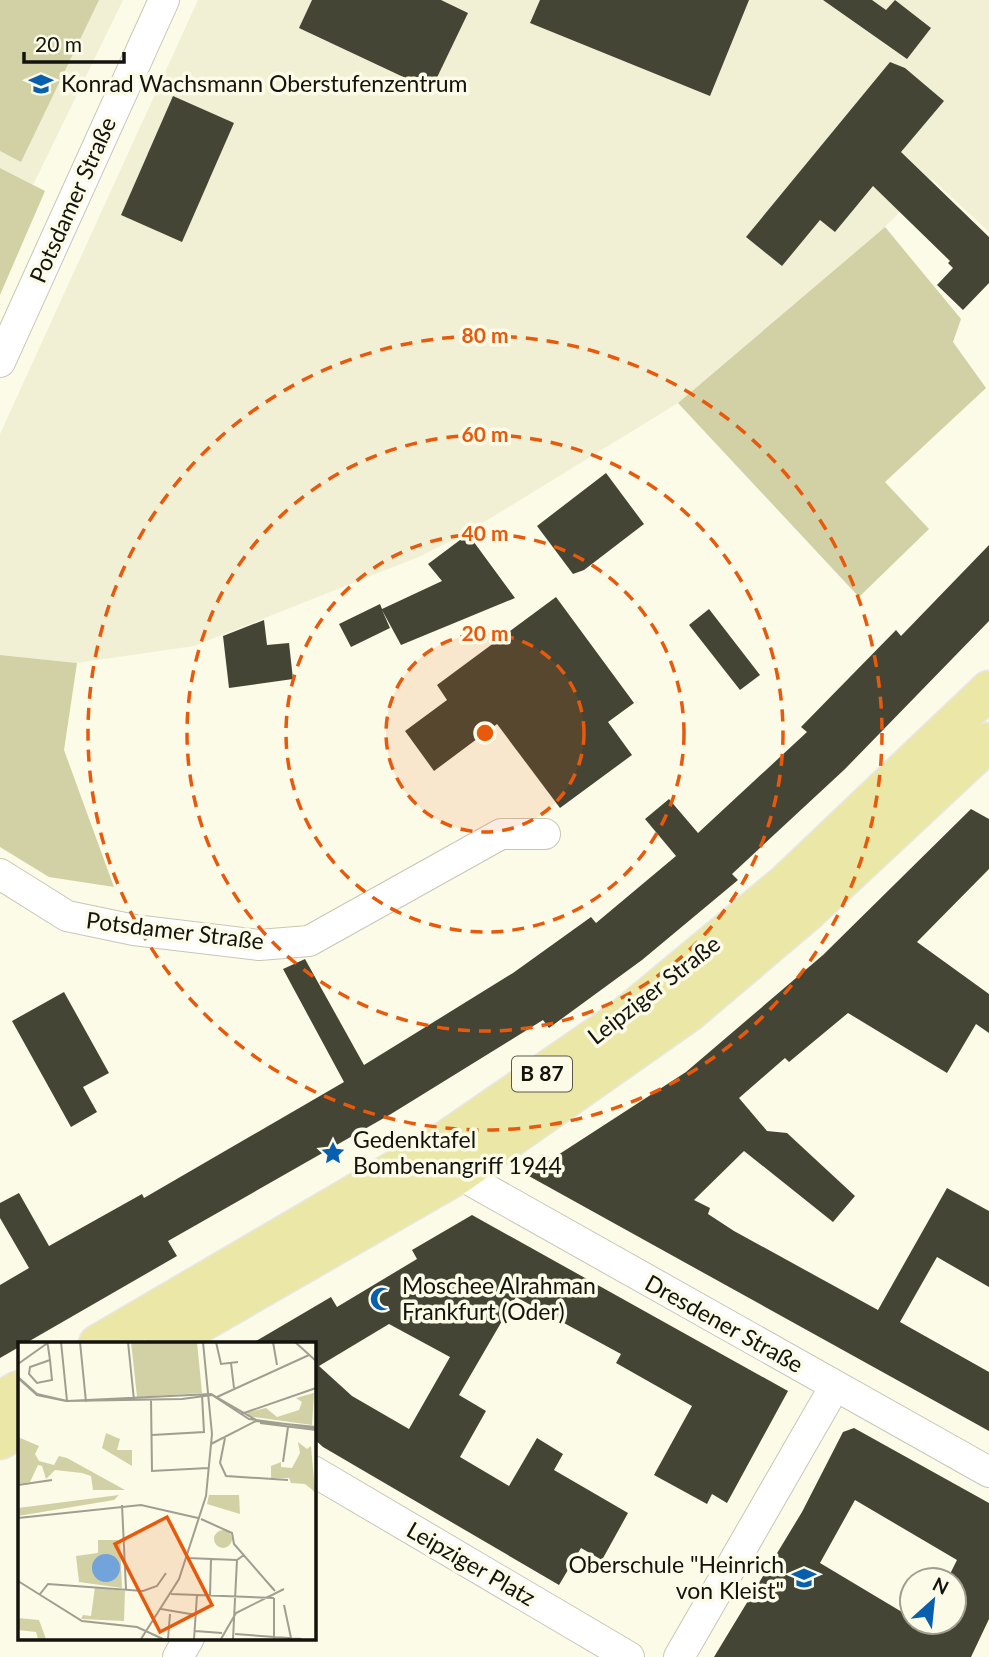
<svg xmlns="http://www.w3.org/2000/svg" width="989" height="1657" font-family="Lato,sans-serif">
<rect width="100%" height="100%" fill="#fbfbe7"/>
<!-- built -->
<g fill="#f1f0d5">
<polygon points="0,0 123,0 33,185 0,168"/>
<polygon points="198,0 989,0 989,232 932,179 885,227 678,403 468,532 421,556 194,646 77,663 0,655 0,434"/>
</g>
<!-- green -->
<g fill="#d2d1a5">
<polygon points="0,0 99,0 21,162 0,151"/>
<polygon points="0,168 45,191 0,295"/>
<polygon points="885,227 961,319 953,342 986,388 885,482 929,529 859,597 678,403"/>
<polygon points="0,655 77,663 64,750 114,887 49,877 0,847"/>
</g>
<!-- building -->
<g fill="#454535" fill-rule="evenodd">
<polygon points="312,0 441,0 468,13 431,90 299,28"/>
<polygon points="540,0 749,0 710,96 530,23"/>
<polygon points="823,0 872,0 886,10 895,0 931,28 907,59"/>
<polygon points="890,62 905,68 944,101 901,152 989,237 989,283 963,310 937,285 953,268 948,263 950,261 873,186 835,232 820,220 782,266 746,237"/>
<polygon points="173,96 234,123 182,242 121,215"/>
<polygon points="606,473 644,524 584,570 573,574 537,526"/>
<polygon points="468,534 515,598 401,645 382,610 390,628 351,647 339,624 380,604 382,609 442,581 428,564"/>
<polygon points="989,545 989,621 845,769 732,874 738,880 642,960 549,1028 543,1020 391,1114 168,1241 177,1256 0,1358 0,1285 29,1268 0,1218 0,1203 19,1193 49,1246 142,1194 144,1198 344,1082 283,969 305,959 364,1065 513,973 591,917 596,923 676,856 645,819 669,799 698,833 807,732 801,727 896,630 901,636"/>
<polygon points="556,597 634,703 608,722 632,755 560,808 497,724 434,771 405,731 447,700 437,685"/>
<polygon points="709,609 760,675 740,690 689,625"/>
<polygon points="264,620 267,645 289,643 293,679 229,688 223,636"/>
<polygon points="971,809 989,819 989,869 917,942 989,994 989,1033 976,1024 947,1073 848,1013 789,1062 785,1058 739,1098 767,1131 787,1133 855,1196 833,1222 744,1151 694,1200 710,1208 708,1214 734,1231 878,1310 947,1188 989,1211 989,1287 937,1257 900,1322 989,1372 989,1431 527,1175 686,1072 823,955"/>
<polygon points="64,992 109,1073 83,1087 97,1112 71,1127 12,1021"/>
<path d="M472 1215 788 1391 727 1503 712 1494 707 1504 654 1475 692 1406 616 1363 621 1354 516 1297 459 1395 486 1411 460 1457 509 1486 537 1438 563 1454 554 1470 628 1513 602 1560 581 1548 559 1585 323 1447 313 1438V1344H251L331 1297 337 1307 417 1259 412 1250ZM389 1324 450 1357 409 1429 352 1396 319 1366Z"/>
<path d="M854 1428 989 1503V1619L971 1657H714L802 1512 843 1432ZM855 1500 957 1560 947 1580H954V1622H927L925 1626 912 1622V1618L820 1563Z"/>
</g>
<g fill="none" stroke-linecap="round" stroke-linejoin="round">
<!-- minor casing -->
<g stroke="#c7c7b4" stroke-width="32">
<g id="minor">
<polyline points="0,362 164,0"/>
<polyline points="0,874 67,916 134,930 259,945 309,941 501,834 545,834"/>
<polyline points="459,1174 989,1472"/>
<polyline points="313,1471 629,1657"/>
<polyline points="178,1657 189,1638"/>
<polyline points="679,1657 835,1386"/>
</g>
</g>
<!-- primary casing -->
<g stroke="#e8e7e7" stroke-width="41">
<g id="primary">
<polyline points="98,1344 445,1141 622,1019 785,884 989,690"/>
<polyline points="164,1344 459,1174 688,1013 807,912 989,742"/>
<polyline points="0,1401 19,1390"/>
<polyline points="0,1440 19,1429"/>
</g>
</g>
<!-- minor -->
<use href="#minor" stroke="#fff" stroke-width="30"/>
<!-- primary -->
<use href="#primary" stroke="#ebe7a7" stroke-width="38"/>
</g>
<!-- distance rings -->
<circle cx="485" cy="733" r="99" fill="#e8590c" fill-opacity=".12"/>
<g fill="none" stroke="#e8590c" stroke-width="3.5" stroke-dasharray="12 9">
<circle cx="485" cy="733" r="99"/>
<circle cx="485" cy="733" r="199"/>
<circle cx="485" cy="733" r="298"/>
<circle cx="485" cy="733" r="397"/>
</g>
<!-- icons -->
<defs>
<g id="school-bare" transform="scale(1.89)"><path d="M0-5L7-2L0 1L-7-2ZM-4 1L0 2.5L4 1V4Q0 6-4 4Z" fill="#085fad" stroke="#fbfbe7" stroke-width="2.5" paint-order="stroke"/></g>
<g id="sight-bare" transform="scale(1.89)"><path d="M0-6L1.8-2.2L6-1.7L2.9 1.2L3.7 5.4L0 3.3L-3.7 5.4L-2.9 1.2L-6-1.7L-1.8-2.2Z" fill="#085fad" stroke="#fbfbe7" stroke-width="2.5" paint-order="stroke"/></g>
<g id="mosque-bare" transform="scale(1.89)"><path d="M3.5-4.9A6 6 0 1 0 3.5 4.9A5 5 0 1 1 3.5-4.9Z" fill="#085fad" stroke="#fbfbe7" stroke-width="2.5" paint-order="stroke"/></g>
</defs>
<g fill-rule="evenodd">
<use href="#school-bare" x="41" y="84"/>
<use href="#sight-bare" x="333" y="1153"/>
<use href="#mosque-bare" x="382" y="1299"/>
<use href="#school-bare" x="804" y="1578"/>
</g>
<g text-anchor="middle" stroke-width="7" stroke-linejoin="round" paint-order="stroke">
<!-- shield labels -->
<rect fill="#fbfbe7" stroke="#59594e" stroke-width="2" x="512" y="1056.5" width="60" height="35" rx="5"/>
<g font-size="21" font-weight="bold" fill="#14130d">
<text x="542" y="1081">B 87</text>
</g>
<!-- poi labels -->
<g font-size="23" fill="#14130d" stroke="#fbfbe7" text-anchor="start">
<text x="61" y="92">Konrad Wachsmann Oberstufenzentrum</text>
<text x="353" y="1148">Gedenktafel<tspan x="353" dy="26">Bombenangriff 1944</tspan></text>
<text x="402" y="1294">Moschee Alrahman<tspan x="402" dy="26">Frankfurt (Oder)</tspan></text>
<text x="784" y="1573" text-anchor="end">Oberschule "Heinrich<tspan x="784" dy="26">von Kleist"</tspan></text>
</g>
<!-- street labels -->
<g font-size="23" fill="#14130d" stroke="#fbfbe7">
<text transform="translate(73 200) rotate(-66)" y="8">Potsdamer Straße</text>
<text transform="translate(175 931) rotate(7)" y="8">Potsdamer Straße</text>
<text transform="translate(654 990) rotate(-38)" y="8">Leipziger Straße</text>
<text transform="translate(724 1324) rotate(29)" y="8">Dresdener Straße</text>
<text transform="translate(471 1564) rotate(30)" y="8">Leipziger Platz</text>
</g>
</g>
<!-- overview -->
<g transform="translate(18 1342)">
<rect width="298" height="298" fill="#fbfbe7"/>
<path d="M113 0H179L184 51 119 55ZM296 51 294 83 229 74 230 70 248 66 259 75 281 68 284 60 278 56ZM88 91 102 97 99 108H114V124L84 106ZM0 95 21 104 17 112 21 119 36 123 41 114 49 116 107 148H75L73 134 64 131 37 128 28 137 24 124 20 123 12 140 0 142ZM280 100 289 107 293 104 297 150 287 142 273 141 271 136H253V124L263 120V125L274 126 282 111ZM101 153 96 158 0 174V166ZM191 153H221L222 172 189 162ZM196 197a9 9 0 1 1 18 0a9 9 0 1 1-18 0ZM80 198H102L104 246 61 240 58 214 80 211ZM77 245 107 249 106 279 63 277 65 273 73 274ZM0 276 21 278 28 297H20L18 290 0 288Z" fill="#d2d1a5"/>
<path d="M74 226a14 14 0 1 1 28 0a14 14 0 1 1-28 0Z" fill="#72a3da"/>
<path fill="none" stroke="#9f9e90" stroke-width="2" d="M43 0 49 59M62 0 68 60M110 0 116 58M198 0 203 22 220 20M255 0 259 23M277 0 298 19M29 1 30 4 32 18 34 38 19 41 11 32 12 25 32 18M213 21 216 46M0 22 31 0M0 35 19 52 49 59 193 52 240 79M0 36 19 53 48 59 164 57 194 53 231 77 298 86M199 55 291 13M133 57 134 129 190 126M223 72 298 46M242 81 298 88M134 93 186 90 184 53M207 96 202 121 208 134 270 138M193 102 238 79 298 85M265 120 270 85M0 143 34 138M104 163 108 247M0 176 123 163 180 176M183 177 214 191 216 202 257 249M298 187V214M169 216 219 218M0 239 64 279 119 285 145 297M22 252 30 242 125 249 139 244 148 231M153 252 256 256M192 254 193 217M266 263 273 296M143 267 178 273M177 289 204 291M217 292 284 297M123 297 161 237 188 154 194 92 185 0M150 297 152 272M176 297 179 253M203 297 218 271 266 247M215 297 219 218 226 213M256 297V256"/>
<path fill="#e8590c" fill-opacity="0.15" stroke="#e8590c" stroke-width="3.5" d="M149 175 194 263 142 290 97 202Z"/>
<rect width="298" height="298" fill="none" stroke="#14130d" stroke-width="3.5"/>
</g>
<circle cx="485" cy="733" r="10" fill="#e8590c" stroke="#fbfbe7" stroke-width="3.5"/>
<g font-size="21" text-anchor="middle" font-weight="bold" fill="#e8590c" stroke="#fbfbe7" stroke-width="7" stroke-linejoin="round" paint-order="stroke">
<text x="485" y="343">80 m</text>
<text x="485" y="442">60 m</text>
<text x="485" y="541">40 m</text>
<text x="485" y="641">20 m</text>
</g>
<!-- north arrow -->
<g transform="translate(933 1601) rotate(27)"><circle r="33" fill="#fbfbe7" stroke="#9f9e90" stroke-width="2"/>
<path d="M0-5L12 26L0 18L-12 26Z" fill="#085fad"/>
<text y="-10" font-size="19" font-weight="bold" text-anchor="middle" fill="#14130d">N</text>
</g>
<!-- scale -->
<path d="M24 52v10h100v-10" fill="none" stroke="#14130d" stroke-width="3.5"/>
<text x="35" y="52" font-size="21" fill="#14130d" stroke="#fbfbe7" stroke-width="5" paint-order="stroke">20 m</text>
</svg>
